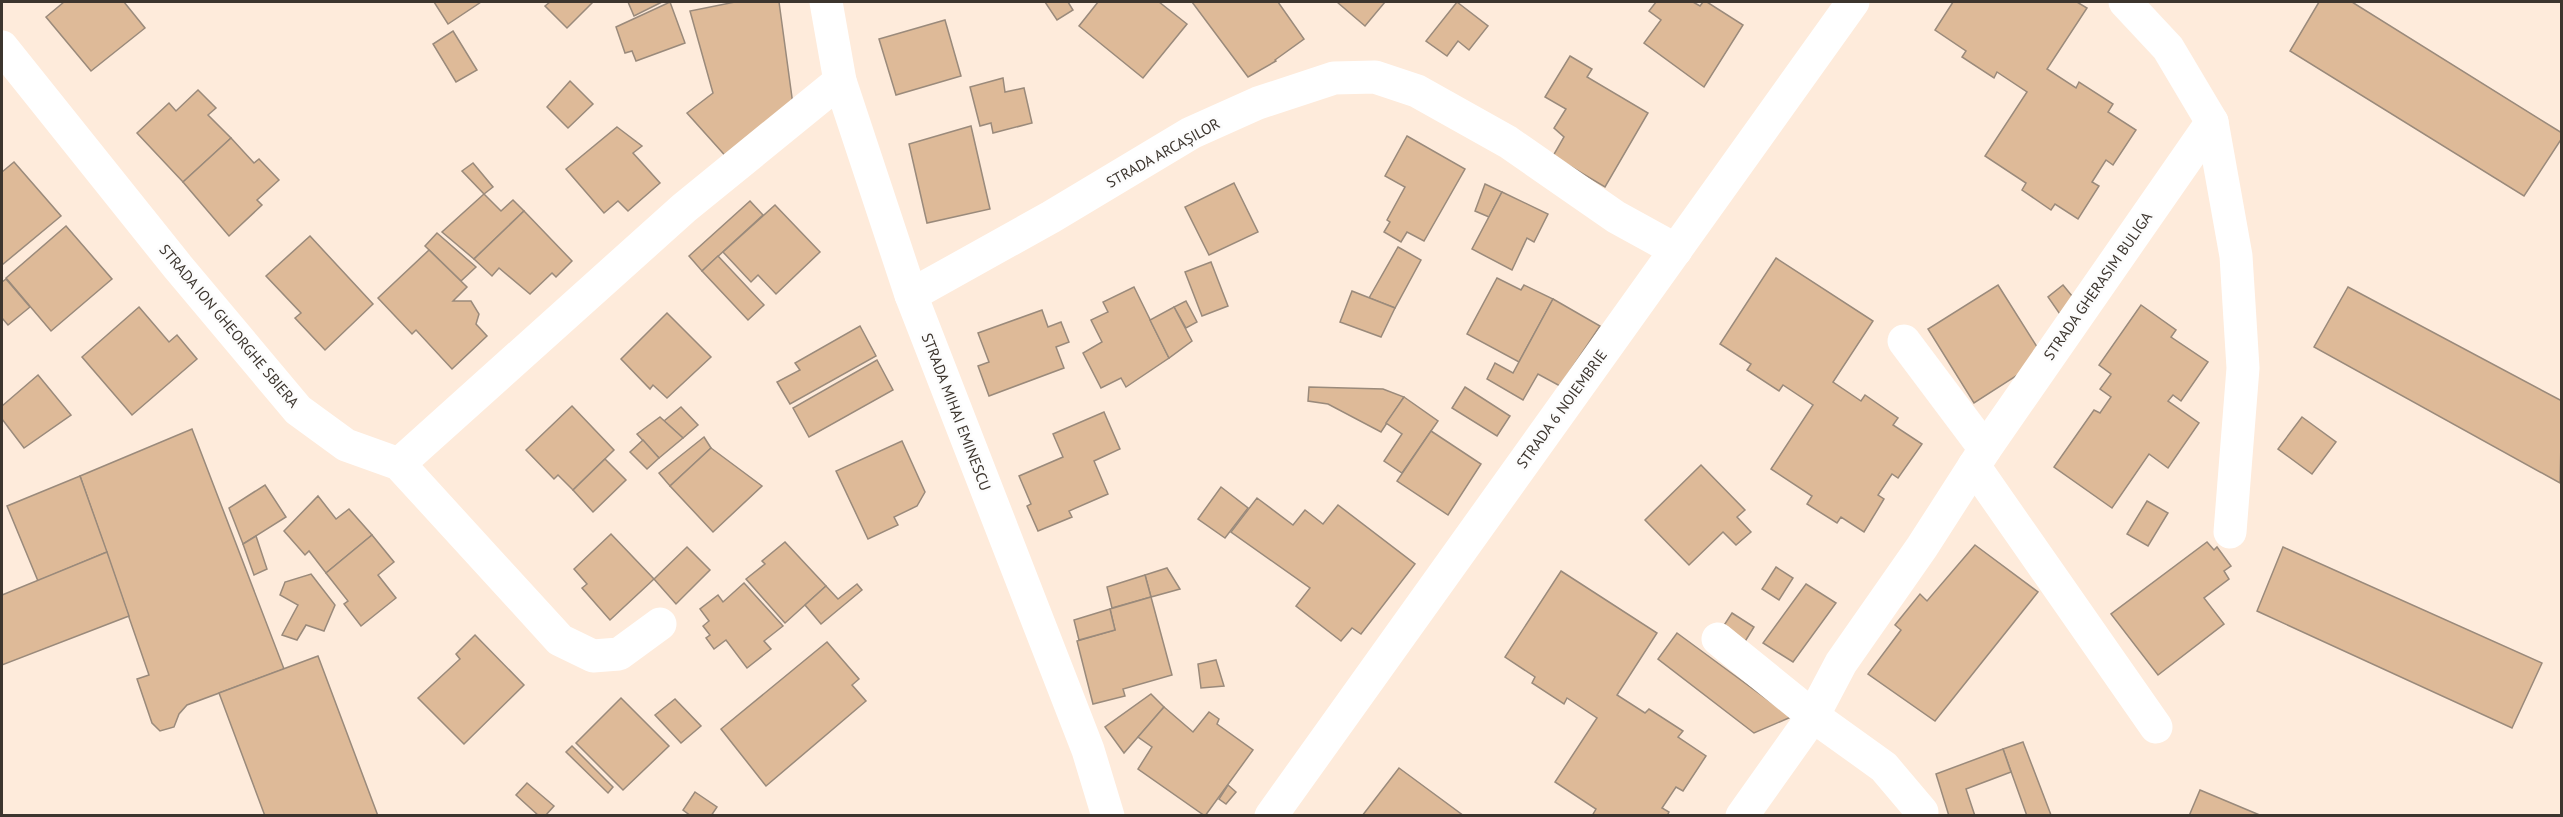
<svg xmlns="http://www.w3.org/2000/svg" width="2563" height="817" font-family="'PT Sans',sans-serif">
<rect width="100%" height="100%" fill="#feebdb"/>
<!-- building -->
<g fill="#deba98" stroke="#9a8a7b" stroke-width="1.5">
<polygon points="64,2 124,2 145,28 91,71 46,17"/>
<polygon points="434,2 481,2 448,24"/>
<polygon points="550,2 593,2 567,28 545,6"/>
<polygon points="628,2 662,2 634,16"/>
<polygon points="670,2 685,43 636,61 632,51 625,53 616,27"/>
<polygon points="735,2 779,2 793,105 730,161 687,113 713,93 690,11"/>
<polygon points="1045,2 1068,2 1073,10 1057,20"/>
<polygon points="1098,2 1159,2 1187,24 1143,78 1079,26"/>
<polygon points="1192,2 1278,2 1304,39 1275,60 1276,61 1248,77"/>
<polygon points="1337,2 1385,2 1365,26"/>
<polygon points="1457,2 1488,26 1469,50 1458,41 1447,56 1426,41"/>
<polygon points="1656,2 1693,2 1700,6 1703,2 1707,2 1743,25 1704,87 1644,43 1661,20 1649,11"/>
<polygon points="1953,2 2077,2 2087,8 2047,69 2076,88 2079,82 2113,104 2108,112 2136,130 2113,165 2106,160 2092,182 2099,186 2078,219 2055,204 2051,210 2022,190 2026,183 1985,156 2027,92 1997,72 1994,78 1962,57 1966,51 1935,30"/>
<polygon points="2319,2 2352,2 2562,133 2562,138 2524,196 2290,51"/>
<polygon points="945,20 961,76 896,95 879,39"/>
<polygon points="453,31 477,70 456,82 433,44"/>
<polygon points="1570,56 1592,69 1587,77 1648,113 1605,187 1553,156 1564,137 1554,128 1566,109 1545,97"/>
<polygon points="1003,78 1005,92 1024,88 1032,123 993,133 991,123 980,126 970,87"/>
<polygon points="570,81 593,104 568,128 547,107"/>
<polygon points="198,90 216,108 208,115 231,138 183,182 137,133 169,103 176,111"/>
<polygon points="971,126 990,209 927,223 909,144"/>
<polygon points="617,127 642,146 633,153 660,183 628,211 618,201 604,213 566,169"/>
<polygon points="1407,136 1465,169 1424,241 1407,232 1401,242 1384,232 1390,222 1387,220 1405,187 1385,176"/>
<polygon points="231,138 254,163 259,159 279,180 257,200 262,205 229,236 183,182"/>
<polygon points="14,162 61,216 2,265 2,172"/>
<polygon points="473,163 493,187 484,194 462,171"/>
<polygon points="1234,183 1258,232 1209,255 1185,207"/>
<polygon points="1485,184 1502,192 1489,217 1475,211"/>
<polygon points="1502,192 1548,214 1534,242 1527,238 1512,270 1472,249"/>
<polygon points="484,194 501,211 513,200 524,211 474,259 442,232"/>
<polygon points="750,201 763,215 702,271 689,256"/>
<polygon points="775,205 820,252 776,294 758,275 751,282 723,252"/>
<polygon points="524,211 572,261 556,277 552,273 530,294 499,268 492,276 474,259"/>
<polygon points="66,226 112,279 51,331 6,278"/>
<polygon points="437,233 476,267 461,281 425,246"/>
<polygon points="310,236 373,304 325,350 295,318 301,313 266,276"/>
<polygon points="1398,247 1421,260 1395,308 1369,298"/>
<polygon points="429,250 467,287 453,301 471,301 479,314 476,324 487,336 452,369 416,330 412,334 378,298"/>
<polygon points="718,256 764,305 748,320 702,271"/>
<polygon points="1776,258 1873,321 1833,382 1861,401 1865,395 1898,418 1893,425 1922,444 1898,478 1892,474 1878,495 1884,499 1864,532 1841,517 1837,523 1807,504 1812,496 1771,469 1813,405 1783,385 1779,391 1747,370 1751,364 1720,344"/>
<polygon points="1211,262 1228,306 1202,316 1185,272"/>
<polygon points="1497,278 1521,290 1524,285 1553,299 1519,362 1467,334"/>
<polygon points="6,279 30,307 8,325 2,318 2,282"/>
<polygon points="1998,285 2044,358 1974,403 1928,329"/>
<polygon points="2063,285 2081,307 2064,320 2048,297"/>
<polygon points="1134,287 1169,358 1126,387 1121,378 1101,388 1083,353 1102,342 1091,320 1108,312 1103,302"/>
<polygon points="2348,287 2562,401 2560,483 2314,347"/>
<polygon points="1352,291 1395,308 1381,337 1340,322"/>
<polygon points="1553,299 1600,326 1560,386 1538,374 1523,400 1487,379 1495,363 1513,373"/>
<polygon points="1186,301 1197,322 1186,328 1174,307"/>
<polygon points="2141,305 2176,330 2171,337 2208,362 2181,401 2173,395 2168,401 2199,423 2168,468 2149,454 2112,508 2054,467 2094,410 2100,413 2111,397 2100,389 2111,374 2099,365"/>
<polygon points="139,307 169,342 177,335 197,359 132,415 82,357"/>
<polygon points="1174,307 1192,341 1169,358 1150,320"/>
<polygon points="1042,310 1048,327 1061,322 1069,342 1056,347 1064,368 989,396 978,366 989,362 978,333"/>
<polygon points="667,313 711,357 667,398 653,385 650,389 621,359"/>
<polygon points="860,326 876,356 790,404 777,382 800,370 795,363"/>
<polygon points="877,360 893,390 809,437 793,408"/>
<polygon points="38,375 71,415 24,448 2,419 2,406"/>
<polygon points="1309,387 1383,389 1404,397 1381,432 1328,404 1308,401"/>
<polygon points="1465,387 1510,416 1497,436 1452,408"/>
<polygon points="1404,397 1438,421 1402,473 1384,461 1402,434 1386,423"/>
<polygon points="572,406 614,450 573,490 558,475 554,479 526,450"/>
<polygon points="681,407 698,425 683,438 664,421"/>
<polygon points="1104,412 1120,449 1094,461 1108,494 1069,511 1072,517 1038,531 1027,506 1031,504 1019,476 1063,457 1053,434"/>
<polygon points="660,417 683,438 659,458 637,434"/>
<polygon points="2302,417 2336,442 2312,474 2278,449"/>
<polygon points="192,429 284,669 187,705 179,714 174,727 160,731 152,723 137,679 149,675 80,476"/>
<polygon points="1431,431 1481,464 1448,515 1397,481"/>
<polygon points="704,437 711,448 670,486 659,473"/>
<polygon points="643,440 659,458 647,469 630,452"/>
<polygon points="902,441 925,492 917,506 894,517 898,525 868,539 836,471"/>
<polygon points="711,448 762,486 713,532 670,486"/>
<polygon points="605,459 626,480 593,512 573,490"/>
<polygon points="1701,465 1745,510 1737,517 1751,532 1736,545 1723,532 1689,565 1645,520"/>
<polygon points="80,476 107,552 38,581 7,506"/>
<polygon points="265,485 286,517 243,544 229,508"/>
<polygon points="1221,487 1248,508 1225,538 1198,519"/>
<polygon points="318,496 336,519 349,509 372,535 326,573 309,551 305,555 284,531"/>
<polygon points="1257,498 1293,525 1305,510 1323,524 1338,505 1415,564 1361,634 1352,628 1341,641 1296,606 1310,588 1231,532"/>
<polygon points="2147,501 2168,513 2148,546 2127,534"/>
<polygon points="611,534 654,579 610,620 582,588 587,584 574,569"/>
<polygon points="372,535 394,562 378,575 396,598 361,626 344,604 348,601 326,573"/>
<polygon points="256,536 267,569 254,575 243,544"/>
<polygon points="785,542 826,586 785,623 746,579 765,564 762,561"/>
<polygon points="2207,542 2214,550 2217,547 2231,566 2224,571 2229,579 2204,598 2224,624 2158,675 2111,614"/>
<polygon points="1975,545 2038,592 1935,721 1868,674 1901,630 1895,625 1920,594 1927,601"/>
<polygon points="687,547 710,570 676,604 654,579"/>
<polygon points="2283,547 2542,663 2512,728 2257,611"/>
<polygon points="107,552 129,616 2,665 2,595"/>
<polygon points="1776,567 1793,578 1779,600 1762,589"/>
<polygon points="1167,568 1180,589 1151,597 1145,575"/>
<polygon points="1561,571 1657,633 1617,695 1645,713 1649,709 1683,731 1678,737 1706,756 1683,791 1676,787 1662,808 1669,812 1667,816 1592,816 1596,809 1555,782 1597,718 1567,698 1564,704 1532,683 1535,677 1505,657"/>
<polygon points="311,574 335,605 324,631 306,625 297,640 282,635 298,605 280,595 285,582"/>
<polygon points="1145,575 1151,597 1112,608 1107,587"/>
<polygon points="744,583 783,626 764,641 771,649 747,668 726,640 714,649 706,638 710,635 703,626 709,621 700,609 718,595 723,602"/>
<polygon points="857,584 862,590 821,624 805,605 826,586 838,599"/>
<polygon points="1806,584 1836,603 1793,662 1763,643"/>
<polygon points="1151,597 1172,675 1123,689 1125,696 1093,704 1077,641 1115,630 1110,609"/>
<polygon points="1110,609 1115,630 1079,640 1074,620"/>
<polygon points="1732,613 1754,627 1741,648 1719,633"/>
<polygon points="1677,633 1791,717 1754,733 1658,659"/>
<polygon points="475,635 524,685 464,744 418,698 460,659 456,654"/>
<polygon points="827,642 859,679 852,685 866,701 766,786 721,729"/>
<polygon points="318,656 378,816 265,816 219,693"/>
<polygon points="1216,660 1224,686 1201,688 1198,664"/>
<polygon points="1151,694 1164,707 1124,753 1105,727"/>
<polygon points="621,698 669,746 623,790 576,743"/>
<polygon points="675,699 701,726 681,743 655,715"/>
<polygon points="1164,707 1193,732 1209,712 1219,719 1217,724 1253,750 1205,816 1138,769 1152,747 1138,737"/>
<polygon points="2023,742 2051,815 2027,816 2003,749"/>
<polygon points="572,746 613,787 608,793 566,752"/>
<polygon points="2003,749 2011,772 1966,789 1975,816 1949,816 1936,774"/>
<polygon points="1399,768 1464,816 1362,816"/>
<polygon points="527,783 554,806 545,816 539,816 516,795"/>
<polygon points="1228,785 1236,792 1226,804 1219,799"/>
<polygon points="2200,790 2262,816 2189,816"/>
<polygon points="695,792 717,807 711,816 691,816 683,810"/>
</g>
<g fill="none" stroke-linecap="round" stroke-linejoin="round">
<!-- street -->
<g stroke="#fff" stroke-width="33">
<polyline points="826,2 840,81 911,295 1088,750 1108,816"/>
<polyline points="2125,2 2168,48 2212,122 2236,256 2243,368 2230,532"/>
<polyline points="2,47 178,267 298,410 346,445 399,464 560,640 593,656 619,654 660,624"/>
<polyline points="911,295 1051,217 1191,133 1258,103 1334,78 1375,77 1417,91 1508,142 1616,217 1676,250"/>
<polyline points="1904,341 1985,449"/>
<polyline points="399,464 684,208 840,81"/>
<polyline points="1974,466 2156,727"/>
<polyline points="1718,639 1813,716 1884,767 1922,812"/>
<polyline points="1271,816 1853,2"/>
<polyline points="1742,816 1813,716 1841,663 1922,547 1985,449 2212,122"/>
</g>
</g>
<g text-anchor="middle" stroke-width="5" stroke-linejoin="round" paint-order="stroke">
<!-- street labels -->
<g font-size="15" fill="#3c352e" stroke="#fcfcfc">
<text transform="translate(1163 153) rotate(-29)" y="5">STRADA ARCAȘILOR</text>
<text transform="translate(2098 286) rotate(-55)" y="5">STRADA GHERASIM BULIGA</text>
<text transform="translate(229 326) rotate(50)" y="5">STRADA ION GHEORGHE SBIERA</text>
<text transform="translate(1562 409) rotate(-54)" y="5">STRADA 6 NOIEMBRIE</text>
<text transform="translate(956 412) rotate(69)" y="5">STRADA MIHAI EMINESCU</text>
</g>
</g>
<!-- border -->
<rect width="2563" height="817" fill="none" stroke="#3c352e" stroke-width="6"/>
</svg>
